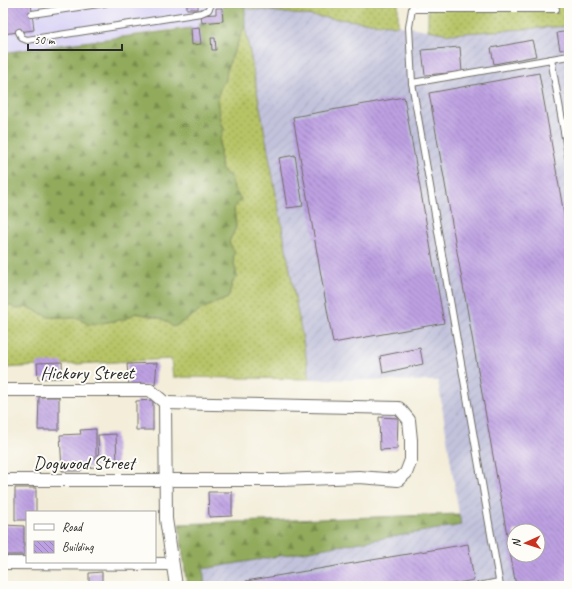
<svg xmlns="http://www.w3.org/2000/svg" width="572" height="589" font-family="Caveat,sans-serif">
<defs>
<pattern id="industrial-furrows" width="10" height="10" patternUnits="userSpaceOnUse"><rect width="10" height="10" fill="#c2c2dc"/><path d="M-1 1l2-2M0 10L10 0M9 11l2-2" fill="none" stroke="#a7a7bd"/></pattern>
<pattern id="grass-dots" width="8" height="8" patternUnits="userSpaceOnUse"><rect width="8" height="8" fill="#b7c466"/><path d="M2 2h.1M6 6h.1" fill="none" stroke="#959f54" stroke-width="1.8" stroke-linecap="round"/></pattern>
<pattern id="forest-firs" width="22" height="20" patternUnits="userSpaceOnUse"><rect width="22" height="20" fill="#91aa5b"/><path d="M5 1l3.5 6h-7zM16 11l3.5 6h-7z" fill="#778b4b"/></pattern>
<pattern id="building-back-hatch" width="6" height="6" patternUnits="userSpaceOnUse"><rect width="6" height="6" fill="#bda0e2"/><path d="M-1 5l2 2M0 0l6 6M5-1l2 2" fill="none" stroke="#9a83b7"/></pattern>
</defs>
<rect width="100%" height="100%" fill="#fdfcf7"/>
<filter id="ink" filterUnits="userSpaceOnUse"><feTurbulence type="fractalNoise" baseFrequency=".025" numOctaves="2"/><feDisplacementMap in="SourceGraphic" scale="8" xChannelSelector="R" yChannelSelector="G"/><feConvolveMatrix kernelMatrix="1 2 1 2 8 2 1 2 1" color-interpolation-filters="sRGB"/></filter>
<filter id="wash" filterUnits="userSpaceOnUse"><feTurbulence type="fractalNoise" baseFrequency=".012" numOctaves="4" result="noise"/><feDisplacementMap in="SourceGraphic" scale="16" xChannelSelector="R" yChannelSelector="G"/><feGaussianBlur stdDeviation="0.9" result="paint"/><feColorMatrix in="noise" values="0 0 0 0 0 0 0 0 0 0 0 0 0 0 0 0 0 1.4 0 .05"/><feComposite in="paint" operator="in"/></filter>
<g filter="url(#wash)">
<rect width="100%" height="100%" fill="#f3edd9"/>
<!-- built -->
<polygon fill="#dcd6f6" points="3,3 222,3 223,21 221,26 171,29 3,53"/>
<!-- industrial -->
<path fill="url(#industrial-furrows)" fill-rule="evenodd" d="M245 8 409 27 449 34 569 26V586H187L179 524 459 514 438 381 310 379 245 26ZM514 531H538V555H514Z"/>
<!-- grass -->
<g fill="url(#grass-dots)" stroke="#717848">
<polygon points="239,3 398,3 398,26 245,8"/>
<polygon points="428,3 565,3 569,26 449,34 428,30"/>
<polygon points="245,26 310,379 173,377 171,359 3,368 3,302 17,309 28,307 49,317 78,318 89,325 126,319 136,313 164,319 176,326 206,307 228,298 233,280 237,276 233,258 235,252 229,242 236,227 234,208 241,199 234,189 231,177 222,170 220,161 220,141 224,129 220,117 218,95 222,84 226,80 227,68"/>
</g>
<!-- forest -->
<g fill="url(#forest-firs)" stroke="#5e6a43">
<path d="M222 3H239L245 8V26L227 68 226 80 222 84 218 95 220 117 224 129 220 141V161L222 170 231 177 234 189 241 199 234 208 236 227 229 242 235 252 233 258 237 277 233 281 228 298 206 307 176 326 172 327C166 316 147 316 136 313L126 319 89 325 78 318 49 317 28 307 17 309 3 302V53L29 49 191 28 192 45 200 44 199 24 223 21Z"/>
<polygon points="459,514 461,525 203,569 205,586 187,586 179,524"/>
</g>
<g id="blocks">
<!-- building -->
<g fill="url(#building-back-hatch)" fill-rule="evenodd">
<polygon points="3,3 31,3 34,30 3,34"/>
<rect x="187" y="3" width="11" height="6"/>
<polygon points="565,3 569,3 569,19 568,19"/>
<polygon points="216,8 222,8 223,21 202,23 201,15 216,14"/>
<polygon points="199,27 201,44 192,45 191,28"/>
<polygon points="569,31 569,49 560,50 557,33"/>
<polygon points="211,38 215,38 216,50 212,50"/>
<polygon points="532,40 536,56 494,64 491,48"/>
<polygon points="460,47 462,72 425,75 422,50"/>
<path d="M539 73 569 243V586H516L429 93ZM514 531H538V555H514Z"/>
<polygon points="404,97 444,323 333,343 293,117"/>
<polygon points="295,155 303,206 287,208 279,158"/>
<polygon points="420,348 423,364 383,373 380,356"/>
<polygon points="62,362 63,378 38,379 37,363"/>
<polygon points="157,363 155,385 129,387 127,364"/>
<polygon points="39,397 59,397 59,430 38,430"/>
<polygon points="153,400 153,430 136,430 136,401"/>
<polygon points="379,417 398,418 397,449 380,450"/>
<polygon points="96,429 96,467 81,468 81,471 62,471 60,435 81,434 80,430"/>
<polygon points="116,434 117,465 99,466 98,435"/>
<polygon points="15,488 36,488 36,512 27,512 27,520 15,520"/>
<polygon points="208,492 232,492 232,516 209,517"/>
<polygon points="4,525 24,526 24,555 6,555"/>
<polygon points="468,544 474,580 441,586 247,586 246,581"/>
<polygon points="102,572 102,586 89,586 89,573"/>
</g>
</g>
</g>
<g filter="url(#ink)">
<use href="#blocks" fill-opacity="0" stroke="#716f68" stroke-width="1"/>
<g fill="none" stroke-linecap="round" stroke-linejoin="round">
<!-- service casing -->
<g stroke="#716f68" stroke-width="8">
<g id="service">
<polyline points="413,3 409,27 412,83 500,586"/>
<polyline points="413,9 556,9"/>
<polyline points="32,14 105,3"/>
<polyline points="19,32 22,38 27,40 201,13 208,10 212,3"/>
<polyline points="551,59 569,160"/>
<polyline points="412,83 569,56"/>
<polyline points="479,586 499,582"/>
</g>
</g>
<!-- minor casing -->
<g stroke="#716f68" stroke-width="14">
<g id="minor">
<polyline points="3,390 150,390 165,403"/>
<polyline points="165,403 166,519 176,586"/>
<polyline points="3,480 281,480 359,477 398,480 406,473 411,460 411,440 409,420 399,408 165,403"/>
<polyline points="3,563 172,564"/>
</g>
</g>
<!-- service -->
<use href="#service" stroke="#fff" stroke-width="6"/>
<!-- minor -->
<use href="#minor" stroke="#fff" stroke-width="12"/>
</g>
</g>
<g text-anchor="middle" stroke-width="4" stroke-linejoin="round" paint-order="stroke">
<!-- street labels -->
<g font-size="19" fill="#2b2b2b" stroke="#fdfcf7">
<text x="87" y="379">Hickory Street</text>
<text x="84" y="469">Dogwood Street</text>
</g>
</g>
<!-- margin -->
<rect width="572" height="589" fill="none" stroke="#fdfcf7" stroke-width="16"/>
<!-- legend -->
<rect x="26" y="511" width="130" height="52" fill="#fdfcf7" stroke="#a9a8a5"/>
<rect x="34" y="524" width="20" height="6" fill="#ffffff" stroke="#a9a8a5"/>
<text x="62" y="531" font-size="12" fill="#2b2b2b">Road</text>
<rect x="34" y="541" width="20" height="12" fill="url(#building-back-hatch)" stroke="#a9a8a5"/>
<text x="62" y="551" font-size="12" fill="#2b2b2b">Building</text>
<!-- north arrow -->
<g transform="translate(526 543) rotate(267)"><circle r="19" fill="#fdfcf7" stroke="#a9a8a5"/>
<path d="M0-3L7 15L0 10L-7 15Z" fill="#c8321e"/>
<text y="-6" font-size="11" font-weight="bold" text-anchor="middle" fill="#2b2b2b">N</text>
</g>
<!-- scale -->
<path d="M28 44v6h94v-6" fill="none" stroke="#2b2b2b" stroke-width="2"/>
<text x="34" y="44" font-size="12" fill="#2b2b2b" stroke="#fdfcf7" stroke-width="3" paint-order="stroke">50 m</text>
</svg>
